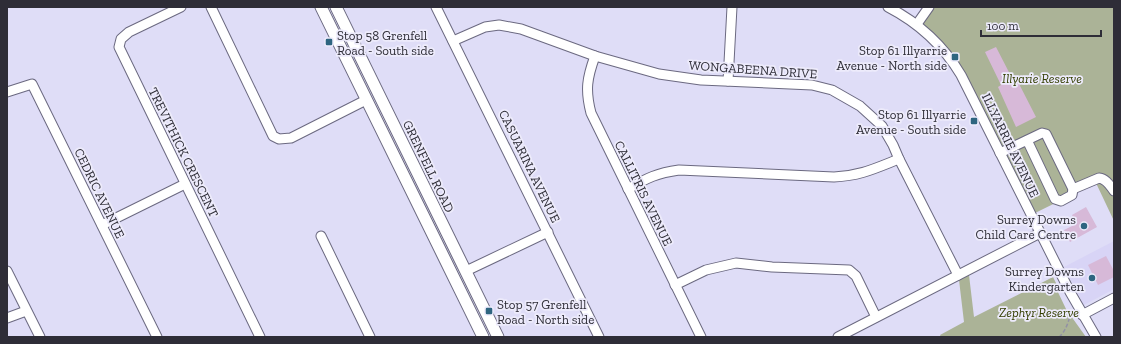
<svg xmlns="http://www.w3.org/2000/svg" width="1121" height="344" font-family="'Zilla Slab',serif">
<rect width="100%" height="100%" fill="#dfddf7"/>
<!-- built -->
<polygon fill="#d8d4f6" points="1114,241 1114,289 1084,305 1064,267"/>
<!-- green -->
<g fill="#abb397">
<polygon points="929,7 1114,7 1114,221 1096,183 1031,215 961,75 917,24"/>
<polygon points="969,275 974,317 1053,277 1056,283 1056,288 1066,309 1086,337 941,337 940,335 964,322 959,280"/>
</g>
<!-- building -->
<g fill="#d7b9d8">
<polygon points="996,47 1013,80 1016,78 1036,117 1016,127 998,87 1001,85 985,52"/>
<polygon points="1086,207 1097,227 1070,242 1064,230 1076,224 1072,215"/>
<polygon points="1106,256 1114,271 1114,277 1098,285 1088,265"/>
</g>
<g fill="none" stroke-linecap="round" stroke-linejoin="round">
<!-- minor casing -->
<g stroke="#6b6980" stroke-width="11">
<g id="minor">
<polyline points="181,7 129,32 121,39 119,47 260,337"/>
<polyline points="211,7 273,136 279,139 291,138 366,100"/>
<polyline points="436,7 599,337"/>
<path d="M888 7C919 23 943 45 961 75L1070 292 1096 337"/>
<polyline points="917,24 929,7"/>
<polyline points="453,41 485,27 499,25 521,29 595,56 659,74 701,80 812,85 832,90 860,106 882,126 893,145 899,159 958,275"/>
<path d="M595 56C587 78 585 90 591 113L701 337"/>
<polyline points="728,81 732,7"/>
<polyline points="7,92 32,84 157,337"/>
<polyline points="1000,153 1042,133 1046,134 1073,189 1072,195 1061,201 1055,199 1027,140"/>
<path d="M628 189C647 178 657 173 679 170L834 177C860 176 876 168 899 159"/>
<path d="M1073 189 1099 178C1107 179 1110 186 1114 191"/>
<polyline points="102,225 185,184"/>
<polyline points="321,236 370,337"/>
<polyline points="7,271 40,337"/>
<polyline points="466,271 548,232"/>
<polyline points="675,285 706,270 736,263 772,267 849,270 856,276 876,317"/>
<polyline points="1082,315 1114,298"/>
<polyline points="7,318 26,311"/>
<polyline points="838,337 1040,233"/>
</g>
</g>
<!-- major casing -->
<g stroke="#6b6980" stroke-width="13">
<g id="major">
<polyline points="321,7 483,337"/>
<polyline points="336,7 498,337"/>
</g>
</g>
<!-- path -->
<path stroke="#9291a4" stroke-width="1.5" stroke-dasharray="4 2" stroke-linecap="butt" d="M1059 337C1066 331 1069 321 1071 311"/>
<!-- minor -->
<use href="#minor" stroke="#fff" stroke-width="9"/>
<!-- major -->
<use href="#major" stroke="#fff" stroke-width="11"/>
</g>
<!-- markers -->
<g fill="#2e6580" stroke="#edebfb" stroke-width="1.5">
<rect x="325" y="38" width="8" height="8" rx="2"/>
<rect x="951" y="53" width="8" height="8" rx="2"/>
<rect x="970" y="117" width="8" height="8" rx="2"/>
<circle cx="1084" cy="226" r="4"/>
<circle cx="1092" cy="278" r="4"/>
<rect x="485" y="307" width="8" height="8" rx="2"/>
</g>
<g text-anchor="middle" stroke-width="3.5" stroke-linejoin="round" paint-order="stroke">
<!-- poi labels -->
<g font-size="13" fill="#2e2d37" stroke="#edebfb" text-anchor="end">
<text x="337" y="40" text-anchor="start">Stop 58 Grenfell<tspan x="337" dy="15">Road - South side</tspan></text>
<text x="947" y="55">Stop 61 Illyarrie<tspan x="947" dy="15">Avenue - North side</tspan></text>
<text x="966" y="119">Stop 61 Illyarrie<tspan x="966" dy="15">Avenue - South side</tspan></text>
<text x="1076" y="224">Surrey Downs<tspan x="1076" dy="15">Child Care Centre</tspan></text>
<text x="1084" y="276">Surrey Downs<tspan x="1084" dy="15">Kindergarten</tspan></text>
<text x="497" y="309" text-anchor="start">Stop 57 Grenfell<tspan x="497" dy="15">Road - North side</tspan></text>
</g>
<!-- street labels -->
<g font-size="13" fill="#2e2d37" stroke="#edebfb">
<text transform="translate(753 69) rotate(4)" y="5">WONGABEENA DRIVE</text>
<text transform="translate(1011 145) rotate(64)" y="5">ILLYARRIE AVENUE</text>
<text transform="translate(184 152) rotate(64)" y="5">TREVITHICK CRESCENT</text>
<text transform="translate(429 166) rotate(64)" y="5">GRENFELL ROAD</text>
<text transform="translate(530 166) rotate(64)" y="5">CASUARINA AVENUE</text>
<text transform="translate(100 193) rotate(64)" y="5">CEDRIC AVENUE</text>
<text transform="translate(644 193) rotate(64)" y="5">CALLITRIS AVENUE</text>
</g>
<!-- park labels -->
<g font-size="13" font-style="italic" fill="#333e00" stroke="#edebfb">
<text x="1042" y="83">Illyarie Reserve</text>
<text x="1039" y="317">Zephyr Reserve</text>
</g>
</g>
<!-- border -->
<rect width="1121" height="344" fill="none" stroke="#2e2d37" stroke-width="16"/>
<!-- scale -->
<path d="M981 30v6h120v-6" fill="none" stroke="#2e2d37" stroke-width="2"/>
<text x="987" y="30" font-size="12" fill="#2e2d37" stroke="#edebfb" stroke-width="3" paint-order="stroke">100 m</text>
</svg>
